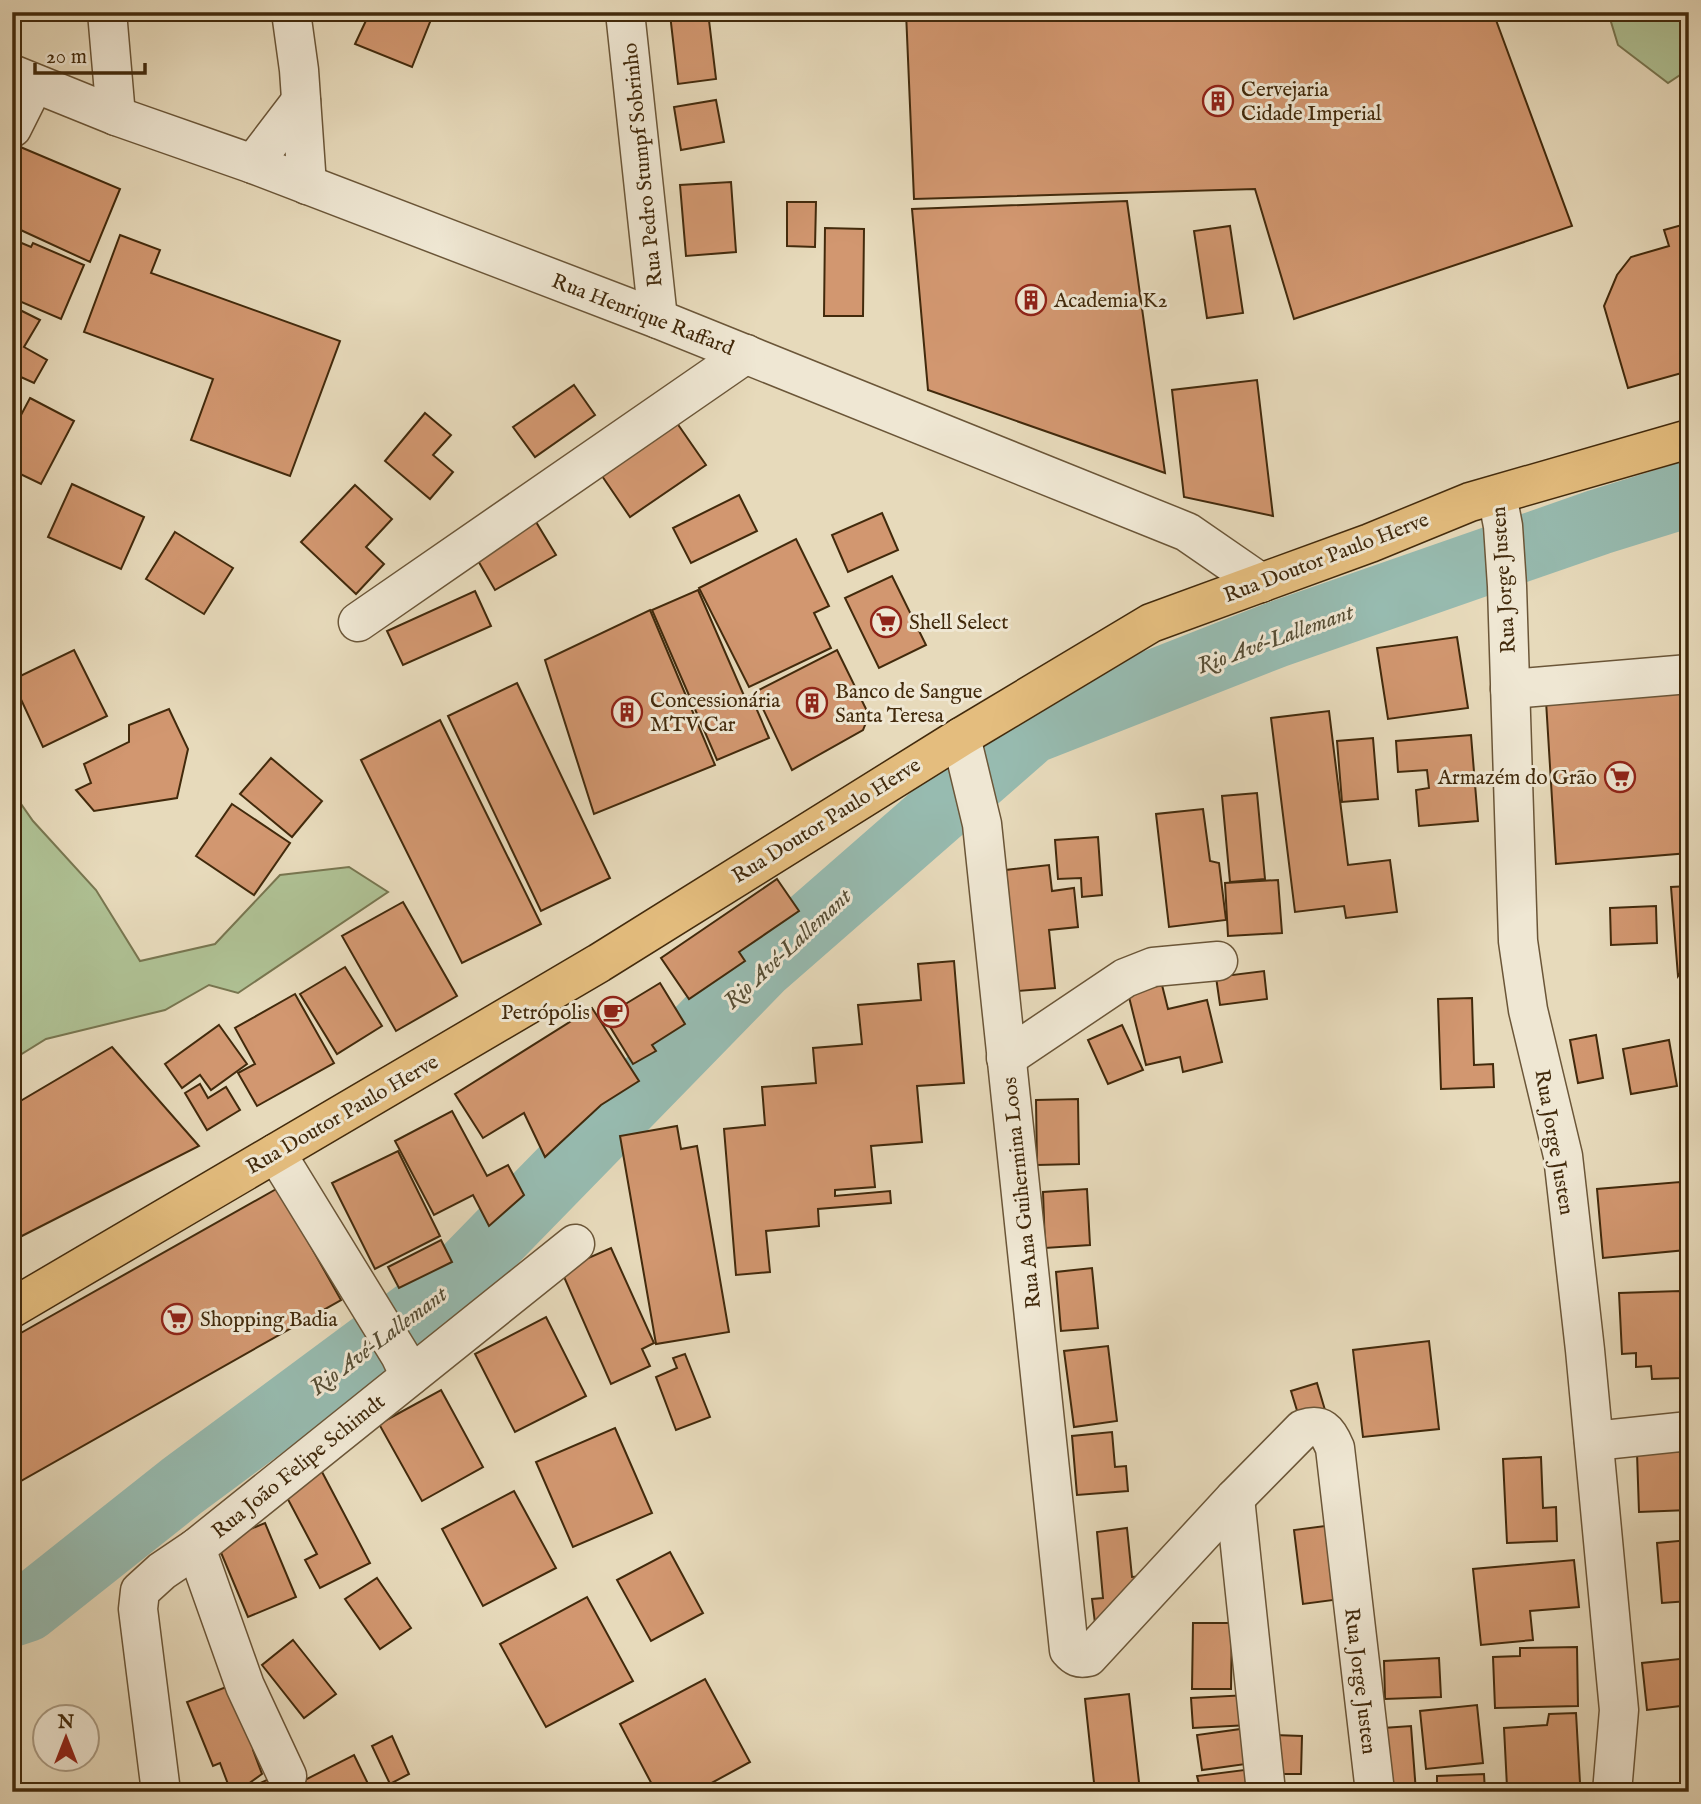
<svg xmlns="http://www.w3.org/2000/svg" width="1701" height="1804" font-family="'IM FELL English',serif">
<rect width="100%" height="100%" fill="#e7dabb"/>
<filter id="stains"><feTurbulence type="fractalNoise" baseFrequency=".00286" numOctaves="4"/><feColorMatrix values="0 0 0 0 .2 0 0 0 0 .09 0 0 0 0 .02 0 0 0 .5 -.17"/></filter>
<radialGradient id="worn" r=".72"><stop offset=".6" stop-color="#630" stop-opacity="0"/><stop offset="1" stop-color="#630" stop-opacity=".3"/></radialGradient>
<!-- green -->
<g fill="#afc194" stroke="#787650" stroke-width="2">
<polygon points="1608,12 1689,12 1689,69 1668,83 1618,45"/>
<polygon points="12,791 33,821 96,890 140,961 215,944 280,875 349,867 388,892 238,993 209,985 165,1010 46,1039 12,1060"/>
</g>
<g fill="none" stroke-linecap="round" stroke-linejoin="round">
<!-- river -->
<polyline stroke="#97bbb0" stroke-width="66" points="12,1614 27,1609 182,1486 444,1292 761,967 1031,731 1278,634 1599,522 1689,494"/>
</g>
<!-- building -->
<g fill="#d29770" stroke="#422a0c" stroke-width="2">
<polygon points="370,12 434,12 412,67 355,44"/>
<polygon points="683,12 708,12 716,79 678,84 670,14"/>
<polygon points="906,12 1493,12 1572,226 1294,319 1255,189 914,199"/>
<polygon points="716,100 724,142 681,150 674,107"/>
<polygon points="18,146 120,189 90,262 12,226 12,159"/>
<polygon points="731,182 736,252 686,256 680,185"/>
<polygon points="1127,201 1165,473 928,390 912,209"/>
<polygon points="787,202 816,202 815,247 787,246"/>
<polygon points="1689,223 1689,371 1628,388 1604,306 1617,275 1631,257 1669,246 1664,230"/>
<polygon points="1230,226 1243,313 1207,318 1194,231"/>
<polygon points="825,228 864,229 863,316 824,316"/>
<polygon points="120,235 160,250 151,273 340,341 290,476 191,440 213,379 84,332"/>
<polygon points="12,239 31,247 33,243 84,265 61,319 12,298 15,284 12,283"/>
<polygon points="12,306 40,320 24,347 47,360 34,383 12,373"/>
<polygon points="1257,380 1273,516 1184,497 1172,390"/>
<polygon points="574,385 595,415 535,457 513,427"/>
<polygon points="30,398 74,421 41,484 12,470 12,432"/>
<polygon points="425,413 451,435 433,455 453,472 430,499 385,461"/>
<polygon points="670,413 706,465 630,517 602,476"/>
<polygon points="72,484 144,517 121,569 48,537"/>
<polygon points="355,485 392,519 366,547 384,564 356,594 301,542"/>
<polygon points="739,495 757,531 691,563 673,528"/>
<polygon points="882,513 898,550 848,572 832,535"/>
<polygon points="533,517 556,555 495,590 473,552"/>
<polygon points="175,532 233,568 204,614 146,579"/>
<polygon points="796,539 829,606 814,613 831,648 749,687 699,588"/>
<polygon points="892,576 926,645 879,668 845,598"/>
<polygon points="698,590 745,698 751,696 769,738 717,760 652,610"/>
<polygon points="475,591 491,626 403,665 387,631"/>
<polygon points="650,610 715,765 594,814 545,660"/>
<polygon points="1457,637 1468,708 1388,719 1377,648"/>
<polygon points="74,650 107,716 43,747 12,680"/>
<polygon points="837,650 869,715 863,730 792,770 755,692"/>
<polygon points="517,683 610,878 541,911 448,716"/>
<polygon points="1689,687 1689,853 1556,864 1546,701"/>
<polygon points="169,709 188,749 177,798 94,811 76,790 91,783 84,764 129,742 129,725"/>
<polygon points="1329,711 1348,865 1390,860 1397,912 1346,918 1344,906 1295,912 1271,718"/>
<polygon points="440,720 541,924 462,963 361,760"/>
<polygon points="1471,735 1478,821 1419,826 1416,790 1429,788 1427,770 1398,772 1396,741"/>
<polygon points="1373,738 1378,799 1342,802 1337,741"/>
<polygon points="271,758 322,801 292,837 240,794"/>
<polygon points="1257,793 1265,879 1230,882 1222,796"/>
<polygon points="232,804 290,843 254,895 196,856"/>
<polygon points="1203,809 1210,861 1219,863 1226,920 1169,927 1156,814"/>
<polygon points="1098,837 1102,895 1082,897 1081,878 1058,879 1055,840"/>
<polygon points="1049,865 1052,891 1074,888 1078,927 1049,930 1055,988 1018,991 1006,870"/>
<polygon points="777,879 799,911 739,952 745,961 689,999 661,958"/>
<polygon points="1278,880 1282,933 1228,936 1225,883"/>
<polygon points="1689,886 1689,960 1678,976 1671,887"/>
<polygon points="403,902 457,996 396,1031 342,936"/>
<polygon points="1656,906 1657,943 1611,945 1610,908"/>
<polygon points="954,961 964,1083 917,1086 922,1142 871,1146 875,1187 835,1190 835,1196 890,1191 891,1203 818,1209 819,1226 766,1231 770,1272 736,1275 724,1129 765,1125 762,1087 816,1083 813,1048 862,1044 858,1005 921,1000 918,964"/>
<polygon points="345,967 382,1026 337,1054 300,994"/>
<polygon points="1264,971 1267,999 1220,1005 1216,977"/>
<polygon points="660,983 685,1024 652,1045 656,1051 633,1064 604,1017"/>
<polygon points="1162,985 1168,1009 1207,1000 1222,1062 1183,1072 1180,1057 1146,1065 1128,993"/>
<polygon points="295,994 334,1063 257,1106 238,1073 255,1064 235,1028"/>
<polygon points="1472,998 1474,1065 1493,1064 1494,1087 1441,1089 1438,999"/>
<polygon points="592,1008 639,1081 601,1105 545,1157 524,1113 483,1138 455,1094"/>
<polygon points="219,1025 247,1064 211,1090 200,1075 182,1088 165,1064"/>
<polygon points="1122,1025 1143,1070 1108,1084 1088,1040"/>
<polygon points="1596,1035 1603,1078 1578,1083 1570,1040"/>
<polygon points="1669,1040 1677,1086 1631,1094 1623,1049"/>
<polygon points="112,1047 199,1146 12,1241 12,1106"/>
<polygon points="200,1084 208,1098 226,1087 240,1110 207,1130 185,1093"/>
<polygon points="1078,1099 1079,1164 1037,1165 1036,1100"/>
<polygon points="452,1111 487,1176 508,1165 524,1195 489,1226 473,1195 434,1215 395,1141"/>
<polygon points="677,1126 681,1149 697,1146 729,1332 656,1344 620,1136"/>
<polygon points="398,1151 440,1236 375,1269 332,1183"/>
<polygon points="1680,1182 1686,1250 1603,1258 1597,1189"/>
<polygon points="278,1188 341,1300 12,1486 12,1338"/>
<polygon points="1087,1189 1090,1245 1045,1248 1043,1192"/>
<polygon points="441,1240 452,1262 399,1288 388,1267"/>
<polygon points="611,1248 654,1343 642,1349 650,1366 611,1384 561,1270"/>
<polygon points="1092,1268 1098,1328 1061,1331 1056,1272"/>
<polygon points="1680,1291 1681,1308 1689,1308 1689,1359 1682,1359 1683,1378 1652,1379 1651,1366 1636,1367 1636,1353 1622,1354 1619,1293"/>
<polygon points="546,1317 586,1396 515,1432 475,1354"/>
<polygon points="1429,1341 1439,1429 1363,1437 1353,1350"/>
<polygon points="1108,1346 1117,1421 1074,1427 1064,1351"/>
<polygon points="685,1354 710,1417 676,1430 656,1377 677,1368 673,1358"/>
<polygon points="1317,1383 1325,1410 1299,1417 1291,1391"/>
<polygon points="441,1390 483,1467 422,1501 379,1424"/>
<polygon points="615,1428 652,1513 573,1547 536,1462"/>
<polygon points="1112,1432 1115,1467 1126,1466 1128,1491 1077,1495 1072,1436"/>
<polygon points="1689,1451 1689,1510 1639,1512 1637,1453"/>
<polygon points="1541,1457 1543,1508 1556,1507 1557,1541 1507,1543 1503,1459"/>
<polygon points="321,1470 370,1563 320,1588 305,1560 317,1554 283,1490"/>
<polygon points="514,1491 556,1568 483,1606 442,1529"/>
<polygon points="265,1523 296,1597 248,1617 217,1543"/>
<polygon points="1333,1525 1341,1599 1303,1604 1294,1530"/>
<polygon points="1127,1528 1132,1577 1145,1576 1095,1623 1092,1599 1103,1598 1097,1532"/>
<polygon points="1689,1540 1689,1601 1662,1603 1657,1543"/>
<polygon points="670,1552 703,1613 651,1641 617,1580"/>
<polygon points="1574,1560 1579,1607 1530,1611 1533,1640 1481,1645 1473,1569"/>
<polygon points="377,1578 411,1628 380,1649 345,1599"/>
<polygon points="587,1597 633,1681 546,1727 500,1644"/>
<polygon points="1193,1623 1232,1623 1231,1689 1192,1689"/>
<polygon points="293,1640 336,1694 304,1718 262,1665"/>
<polygon points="1577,1647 1578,1706 1495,1708 1493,1657 1520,1656 1520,1648"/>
<polygon points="1439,1658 1441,1697 1385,1699 1384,1661"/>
<polygon points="1689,1658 1689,1705 1647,1710 1642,1663"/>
<polygon points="705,1679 750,1762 695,1792 656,1792 620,1724"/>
<polygon points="234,1684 259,1747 253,1750 262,1774 237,1792 231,1792 220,1763 213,1766 187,1702"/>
<polygon points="1129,1694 1140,1791 1095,1792 1085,1699"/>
<polygon points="1248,1695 1249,1725 1193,1728 1191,1698"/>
<polygon points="1477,1705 1483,1763 1426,1769 1420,1711"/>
<polygon points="1576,1713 1580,1783 1507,1787 1504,1728 1547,1725 1549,1714"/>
<polygon points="1411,1726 1416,1792 1388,1792 1383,1728"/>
<polygon points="1248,1728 1253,1763 1202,1770 1197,1735"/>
<polygon points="1274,1735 1302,1736 1301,1774 1273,1774"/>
<polygon points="392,1736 409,1774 390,1784 372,1746"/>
<polygon points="354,1755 372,1792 301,1792 297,1784"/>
<polygon points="1252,1769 1256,1792 1201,1792 1197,1776"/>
<polygon points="1484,1774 1485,1792 1437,1792 1437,1776"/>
<polygon points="276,1776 283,1792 251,1792 249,1788"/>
</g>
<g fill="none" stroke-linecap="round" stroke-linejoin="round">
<!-- minor casing -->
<g stroke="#6b5638" stroke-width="41">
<g id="minor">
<polyline points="107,12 116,116"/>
<polyline points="291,12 299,70 307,185"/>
<polyline points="625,12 658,319"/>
<polyline points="12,74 116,116 253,164 658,319 1187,532 1261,583"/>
<polyline points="12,128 34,84"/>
<polyline points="253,164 301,101"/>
<polyline points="1497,495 1503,526 1507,586 1518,941 1528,1010 1563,1156 1585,1350 1619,1710 1612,1792"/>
<polyline points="358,622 746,354"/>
<polyline points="1510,689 1689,674"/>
<path d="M961 737 982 824 1069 1650C1075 1657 1079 1659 1088 1657L1235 1498 1303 1429C1322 1423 1328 1431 1335 1448L1375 1792"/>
<polyline points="1006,1058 1125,978 1153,967 1218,961"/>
<polyline points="276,1153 400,1355 410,1376"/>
<polyline points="1594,1441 1689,1431"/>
<polyline points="1235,1498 1266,1792"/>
<polyline points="196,1548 245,1686 287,1776"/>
<polyline points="161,1792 138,1609 140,1591 162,1571 196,1548 575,1244"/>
</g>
</g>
<!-- major casing -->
<g stroke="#422a0c" stroke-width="41">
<polyline id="major" points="12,1308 599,963 961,737 1151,623 1370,543 1470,502 1689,439"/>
</g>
<!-- minor -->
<use href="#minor" stroke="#efe7d3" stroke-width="38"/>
<!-- major -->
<use href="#major" stroke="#e4bd7e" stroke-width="38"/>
</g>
<!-- icons -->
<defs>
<g id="building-ring" transform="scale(1.575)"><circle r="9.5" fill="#efe7d3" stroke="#8f2418" stroke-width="1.5"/><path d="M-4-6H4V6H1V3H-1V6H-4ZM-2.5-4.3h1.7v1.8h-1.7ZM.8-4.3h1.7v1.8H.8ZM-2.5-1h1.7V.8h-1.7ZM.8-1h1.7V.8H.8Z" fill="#8f2418"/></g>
<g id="supermarket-ring" transform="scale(1.575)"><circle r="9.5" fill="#efe7d3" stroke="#8f2418" stroke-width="1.5"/><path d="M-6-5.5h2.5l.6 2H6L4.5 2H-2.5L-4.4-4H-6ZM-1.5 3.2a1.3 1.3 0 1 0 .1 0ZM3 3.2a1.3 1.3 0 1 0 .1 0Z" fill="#8f2418"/></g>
<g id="cafe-ring" transform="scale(1.575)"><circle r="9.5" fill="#efe7d3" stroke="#8f2418" stroke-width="1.5"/><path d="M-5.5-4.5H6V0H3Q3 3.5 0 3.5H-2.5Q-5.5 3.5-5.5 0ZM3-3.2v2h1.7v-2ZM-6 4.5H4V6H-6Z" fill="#8f2418"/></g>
</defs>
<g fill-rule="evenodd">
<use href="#building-ring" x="1218" y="101"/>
<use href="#building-ring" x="1031" y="300"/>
<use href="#supermarket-ring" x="886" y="622"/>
<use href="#building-ring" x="812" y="703"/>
<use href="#building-ring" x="627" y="712"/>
<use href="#supermarket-ring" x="1620" y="777"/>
<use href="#cafe-ring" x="613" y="1012"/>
<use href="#supermarket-ring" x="177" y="1319"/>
</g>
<g text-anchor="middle" stroke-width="6" stroke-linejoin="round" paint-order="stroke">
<!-- poi labels -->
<g font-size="21" fill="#422a0c" stroke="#efe7d3" text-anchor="start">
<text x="1241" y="96">Cervejaria<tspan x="1241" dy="24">Cidade Imperial</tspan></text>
<text x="1054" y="307">Academia K2</text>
<text x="909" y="629">Shell Select</text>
<text x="835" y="698">Banco de Sangue<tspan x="835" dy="24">Santa Teresa</tspan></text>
<text x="650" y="707">Concessionária<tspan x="650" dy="24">MTV Car</tspan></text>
<text x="1597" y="784" text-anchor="end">Armazém do Grão</text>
<text x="590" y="1019" text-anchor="end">Petrópolis</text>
<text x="200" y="1326">Shopping Badia</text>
</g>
<!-- street labels -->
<g font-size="21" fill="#422a0c" stroke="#efe7d3">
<text transform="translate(642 165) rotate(-96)" y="7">Rua Pedro Stumpf Sobrinho</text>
<text transform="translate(643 314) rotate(21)" y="7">Rua Henrique Raffard</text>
<text transform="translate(1326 557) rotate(-21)" y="7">Rua Doutor Paulo Herve</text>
<text transform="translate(1503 580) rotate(-94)" y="7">Rua Jorge Justen</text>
<text transform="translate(826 820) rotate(-32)" y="7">Rua Doutor Paulo Herve</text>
<text transform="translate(342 1114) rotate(-30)" y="7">Rua Doutor Paulo Herve</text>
<text transform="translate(1555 1142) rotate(80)" y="7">Rua Jorge Justen</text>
<text transform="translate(1021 1193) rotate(-96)" y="7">Rua Ana Guihermina Loos</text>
<text transform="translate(298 1466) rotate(-39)" y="7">Rua João Felipe Schimdt</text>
<text transform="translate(1361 1681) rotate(83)" y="7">Rua Jorge Justen</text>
</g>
<!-- water labels -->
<g font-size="23" font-style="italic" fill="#574e35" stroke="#efe7d3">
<text transform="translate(1275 638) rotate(-20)" y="8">Rio Avé‐Lallemant</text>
<text transform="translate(787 948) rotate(-43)" y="8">Rio Avé‐Lallemant</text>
<text transform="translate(378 1340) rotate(-37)" y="8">Rio Avé‐Lallemant</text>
</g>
</g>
<!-- margin -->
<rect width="1701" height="1804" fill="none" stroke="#e7dabb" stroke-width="42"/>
<rect x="14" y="14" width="1673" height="1776" fill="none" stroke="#422a0c" stroke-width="3.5"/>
<rect x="21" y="21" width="1659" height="1762" fill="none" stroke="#422a0c" stroke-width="2"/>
<!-- north arrow -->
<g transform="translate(66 1738)"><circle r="33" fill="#efe7d3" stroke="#aa9b83" stroke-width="2"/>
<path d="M0-5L12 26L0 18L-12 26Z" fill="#8f2418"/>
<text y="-10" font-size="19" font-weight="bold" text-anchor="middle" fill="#422a0c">N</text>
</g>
<!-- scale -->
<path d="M35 63v10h110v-10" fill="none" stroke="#422a0c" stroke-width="3.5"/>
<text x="46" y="63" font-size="21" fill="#422a0c" stroke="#efe7d3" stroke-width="5" paint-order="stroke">20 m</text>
<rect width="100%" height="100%" filter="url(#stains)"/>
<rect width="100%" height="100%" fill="url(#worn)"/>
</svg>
